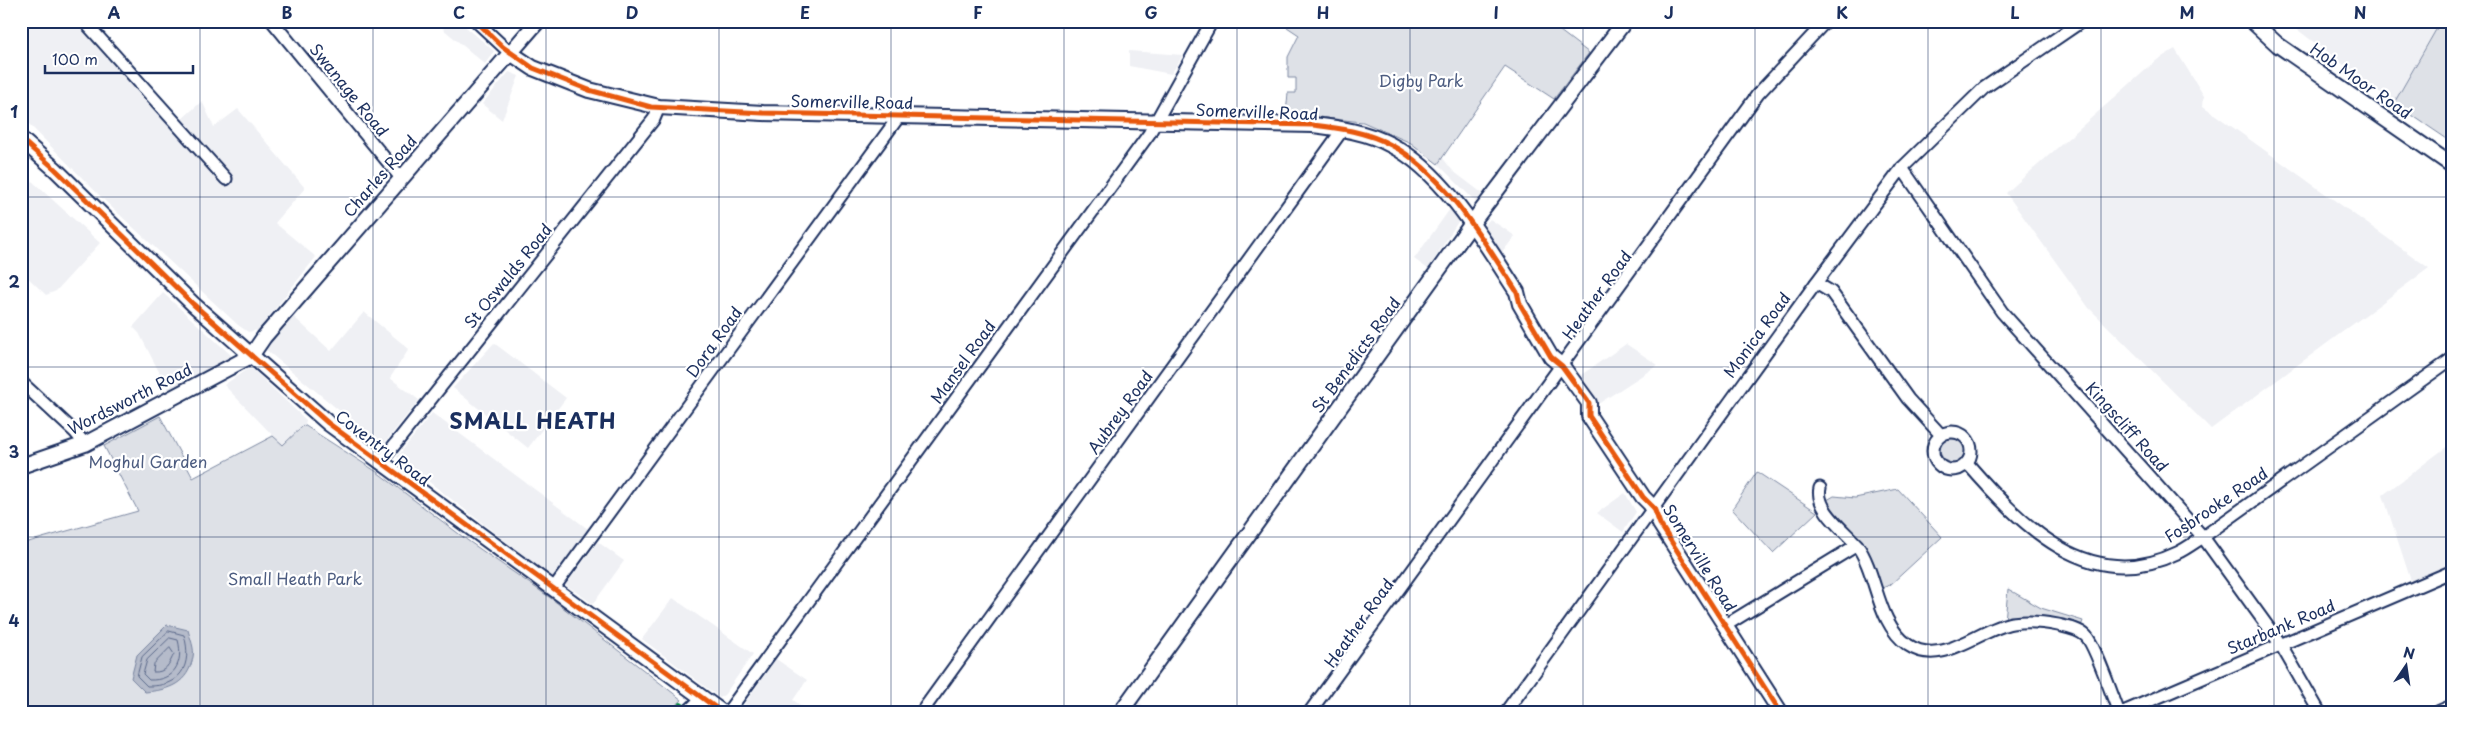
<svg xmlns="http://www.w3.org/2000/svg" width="2474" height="734" font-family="'Playpen Sans',sans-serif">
<rect width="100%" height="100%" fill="#fff"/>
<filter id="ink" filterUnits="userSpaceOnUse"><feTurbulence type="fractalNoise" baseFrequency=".02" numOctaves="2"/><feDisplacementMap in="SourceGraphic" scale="10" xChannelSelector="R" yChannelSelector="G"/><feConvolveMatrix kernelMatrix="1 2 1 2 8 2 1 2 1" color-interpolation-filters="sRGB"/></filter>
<g filter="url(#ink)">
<!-- built -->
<g fill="#eff0f4">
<polygon points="21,21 74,21 171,129 202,101 214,127 238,109 305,188 275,223 316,257 258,330 248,332 238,325 105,201 21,116"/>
<polygon points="449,21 459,21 494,51 485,64 443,29"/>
<polygon points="2286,21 2441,21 2394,103"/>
<polygon points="2175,49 2204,96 2203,106 2429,268 2211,429 2089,308 2006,193 2157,60"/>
<polygon points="1129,51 1183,55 1171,74 1129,66"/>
<polygon points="509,72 519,76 502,120 482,104"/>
<polygon points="1442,157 1453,171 1482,193 1476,202 1438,164"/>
<polygon points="21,171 100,243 56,291 46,295 21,271"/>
<polygon points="1450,209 1459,220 1428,269 1414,259"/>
<polygon points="1490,219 1515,236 1501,254 1483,227"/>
<polygon points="163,293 231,355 231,359 170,393 139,333 133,327"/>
<polygon points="364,312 409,349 390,378 419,400 382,446 265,349 294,317 331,351"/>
<polygon points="494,343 566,398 528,448 453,388"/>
<polygon points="1626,344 1658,365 1598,404 1581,375"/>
<polygon points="250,367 306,420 305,424 283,446 224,385"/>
<polygon points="432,413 588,529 552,577 397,457"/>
<polygon points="2453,442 2453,563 2411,581 2383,495"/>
<polygon points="1625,493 1636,512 1623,532 1597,513"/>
<polygon points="598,542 624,561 593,604 566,585"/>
<polygon points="673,598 753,654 725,694 720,698 642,639"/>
<polygon points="776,659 807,680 793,700 812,713 739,712"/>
<polygon points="1138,702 1153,713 1130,713"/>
</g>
<!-- green -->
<g fill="#dee1e7" stroke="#7c88a2">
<polygon points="1278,21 1547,21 1589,53 1554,99 1505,67 1438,164 1411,143 1363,122 1286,114 1288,93 1296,93 1296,78 1288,78 1288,57 1299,35"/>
<polygon points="2441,21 2453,21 2453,143 2394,103"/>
<polygon points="160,416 193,478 273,436 283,445 304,425 377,472 467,540 552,599 682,700 668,713 21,713 21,544 138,511 104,446"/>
<circle cx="1953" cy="450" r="13"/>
<polygon points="1757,472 1817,512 1773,553 1732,509"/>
<path d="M1898 489 1942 537 1890 585 1882 588C1867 549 1858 536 1829 506L1827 500 1834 496 1855 498Z"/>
<polygon points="2008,589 2041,608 2083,621 2081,626 2005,621"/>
</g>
<!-- water -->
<path fill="#b5bbca" stroke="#77839f" d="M167 625 188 630C190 638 195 649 193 657 188 684 169 690 145 692L131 678 137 655Z"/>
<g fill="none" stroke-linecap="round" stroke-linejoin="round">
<!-- shore -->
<g stroke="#596789" stroke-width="1">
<path d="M169 631 184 635C193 666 180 687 147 686L137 676 142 657Z"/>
<path d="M170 638 178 640C184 663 174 681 149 680L143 674 147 660Z"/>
<path d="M170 648 174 654C169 664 166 673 153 672L154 664Z"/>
</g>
<!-- minor casing -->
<g stroke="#1b2f5e" stroke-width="15">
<g id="minor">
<polyline points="84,21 226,179"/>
<polyline points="272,21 401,178"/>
<polyline points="476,21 509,52"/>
<polyline points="1902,168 2002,312 2203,537 2281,645 2320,713"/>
<polyline points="1816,283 1831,292 1908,399 1941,435"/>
<polyline points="21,382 75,432 85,444"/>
<circle cx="1952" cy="451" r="19"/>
<polyline points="380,463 654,119 659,107"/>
<path d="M1967 463C2020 524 2089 596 2177 553 2186 549 2195 542 2203 537L2453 358"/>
<path d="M1820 488C1815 509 1844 530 1857 545"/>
<polyline points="553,589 900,115"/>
<path d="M1726 625 1857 545C1878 575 1876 622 1908 645 1942 668 1979 629 2012 623 2026 621 2043 622 2058 625 2067 627 2079 629 2086 636 2095 645 2113 698 2119 713"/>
<polyline points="686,713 702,698"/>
<polyline points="727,713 1149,134 1212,21"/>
<polyline points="921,713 1343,129"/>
<polyline points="1309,713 1758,94 1826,21"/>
<polyline points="1505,713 1816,283 1902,168 1984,88 2082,21"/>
<polyline points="2121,713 2453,571"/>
</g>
</g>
<!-- tertiary casing -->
<g stroke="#1b2f5e" stroke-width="18">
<g id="tertiary">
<polyline points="2252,21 2278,45 2453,166"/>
<path d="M509 52 533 68 589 90 659 107 763 113 1313 125C1339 128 1367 132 1391 145 1444 172 1485 243 1517 292L1520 304 1551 357 1562 366 1589 403V416L1643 497 1654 508 1660 524 1781 713"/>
<polyline points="21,139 55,169 193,304 328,423 723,713"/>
<polyline points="21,466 85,444 251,356 264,337 538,21"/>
<polyline points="1120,713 1478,215 1625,21"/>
<polyline points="2439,713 2453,707"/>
</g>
</g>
<!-- minor -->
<use href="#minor" stroke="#fff" stroke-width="11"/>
<!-- tertiary -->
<use href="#tertiary" stroke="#fff" stroke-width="14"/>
<!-- quiet -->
<g stroke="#00873e" stroke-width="4" stroke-dasharray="8 4" stroke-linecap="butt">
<polyline points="671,713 681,704 692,713"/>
<polyline points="696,713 701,710 705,713"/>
</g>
<!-- cycleway casing -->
<g stroke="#fff" stroke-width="8">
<g id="cycleway">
<path d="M476 21 503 47 533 68 589 90 651 107 763 113 1313 125C1339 128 1367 132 1391 145 1444 172 1485 243 1517 292L1520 304 1551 357 1562 366 1589 403V416L1643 497 1654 508 1660 524 1781 713"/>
<polyline points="21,139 55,169 193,304 328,423 723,713"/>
</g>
</g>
<!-- cycleway -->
<use href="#cycleway" stroke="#e8590c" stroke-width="5"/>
</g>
</g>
<!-- grid -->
<path fill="none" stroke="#1b2f5e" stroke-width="1" stroke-opacity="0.55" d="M200 21V713M373 21V713M546 21V713M719 21V713M891 21V713M1064 21V713M1237 21V713M1410 21V713M1583 21V713M1755 21V713M1928 21V713M2101 21V713M2274 21V713M21 197H2453M21 367H2453M21 537H2453"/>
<g text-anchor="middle" stroke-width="4.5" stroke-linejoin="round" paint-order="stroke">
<!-- park labels -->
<g font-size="16" fill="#4c5c80" stroke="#fff">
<text x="1421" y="87">Digby Park</text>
<text x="148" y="468">Moghul Garden</text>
<text x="295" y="585">Small Heath Park</text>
</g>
<!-- street labels -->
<g font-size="16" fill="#1b2f5e" stroke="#fff">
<text transform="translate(2361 81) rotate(35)" y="6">Hob Moor Road</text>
<text transform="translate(349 90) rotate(51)" y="6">Swanage Road</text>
<text transform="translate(852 102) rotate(1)" y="6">Somerville Road</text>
<text transform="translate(1257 112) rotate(2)" y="6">Somerville Road</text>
<text transform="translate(380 176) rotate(-49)" y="6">Charles Road</text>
<text transform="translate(508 276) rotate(-51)" y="6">St Oswalds Road</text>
<text transform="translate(1597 295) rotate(-54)" y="6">Heather Road</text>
<text transform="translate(1757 335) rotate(-54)" y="6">Monica Road</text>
<text transform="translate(714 342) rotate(-54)" y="6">Dora Road</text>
<text transform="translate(1356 355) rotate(-54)" y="6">St Benedicts Road</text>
<text transform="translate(963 362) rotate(-54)" y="6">Mansel Road</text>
<text transform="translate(130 399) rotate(-27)" y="6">Wordsworth Road</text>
<text transform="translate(1120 412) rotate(-54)" y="6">Aubrey Road</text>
<text transform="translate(2127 427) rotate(48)" y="6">Kingscliff Road</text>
<text transform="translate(383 448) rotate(37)" y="6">Coventry Road</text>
<text transform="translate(2216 505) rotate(-34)" y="6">Fosbrooke Road</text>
<text transform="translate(1700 558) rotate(58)" y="6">Somerville Road</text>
<text transform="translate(1359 623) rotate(-54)" y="6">Heather Road</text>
<text transform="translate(2281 627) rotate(-23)" y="6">Starbank Road</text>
</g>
<!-- district labels -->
<g font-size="21" font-weight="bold" letter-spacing="1" fill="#1b2f5e" stroke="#fff">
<text x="533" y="429">SMALL HEATH</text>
</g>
</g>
<!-- margin -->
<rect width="2474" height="734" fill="none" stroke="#fff" stroke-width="55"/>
<!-- north arrow -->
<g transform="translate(2406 666) rotate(13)" stroke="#ffffff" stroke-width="4" paint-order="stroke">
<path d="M0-4L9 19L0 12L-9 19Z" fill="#1b2f5e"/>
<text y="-8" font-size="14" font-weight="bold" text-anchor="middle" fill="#1b2f5e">N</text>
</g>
<!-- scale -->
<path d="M45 65v8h148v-8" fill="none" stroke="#1b2f5e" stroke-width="2.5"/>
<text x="52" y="65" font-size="15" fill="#1b2f5e" stroke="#ffffff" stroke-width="4" paint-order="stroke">100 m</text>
<rect x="28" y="28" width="2418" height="678" fill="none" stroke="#1b2f5e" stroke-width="2"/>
<g font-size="16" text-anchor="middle" font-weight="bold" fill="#1b2f5e">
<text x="114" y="19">A</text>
<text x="287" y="19">B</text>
<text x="459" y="19">C</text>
<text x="632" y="19">D</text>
<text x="805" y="19">E</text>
<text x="978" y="19">F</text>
<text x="1151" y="19">G</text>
<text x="1323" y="19">H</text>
<text x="1496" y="19">I</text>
<text x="1669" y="19">J</text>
<text x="1842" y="19">K</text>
<text x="2015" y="19">L</text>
<text x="2187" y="19">M</text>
<text x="2360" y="19">N</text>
<text x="14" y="118">1</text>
<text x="14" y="288">2</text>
<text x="14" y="458">3</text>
<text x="14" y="627">4</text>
</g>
</svg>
